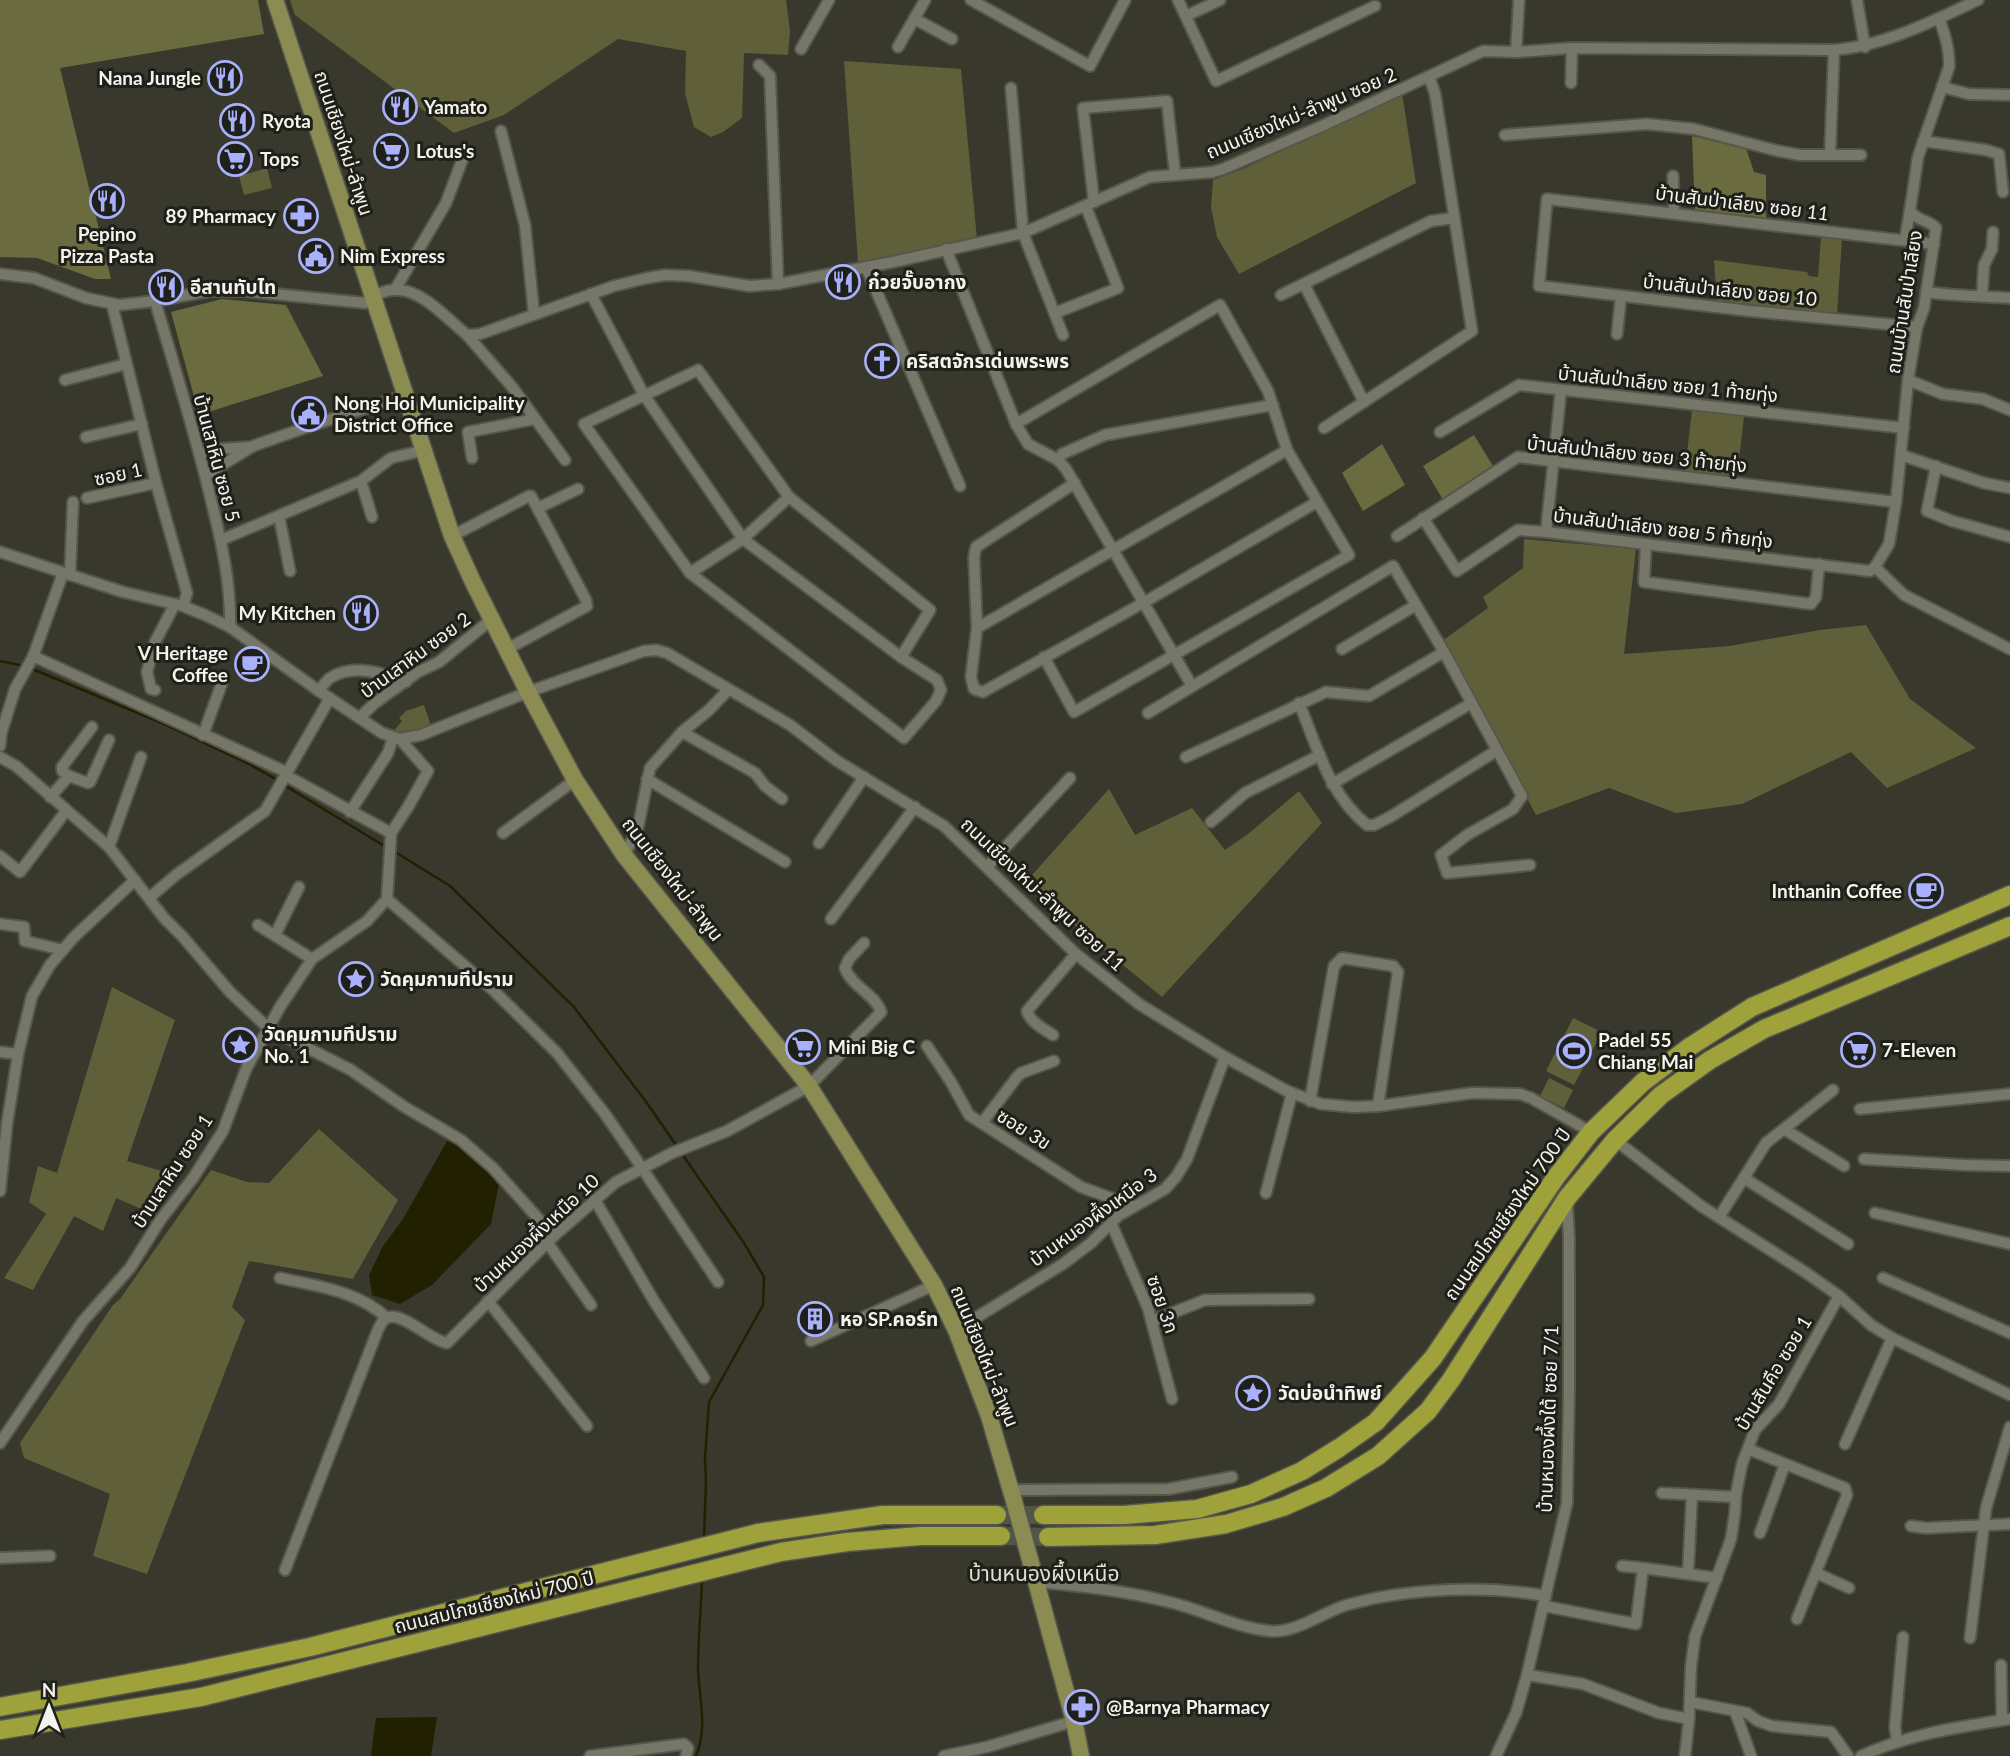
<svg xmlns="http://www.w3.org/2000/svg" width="2010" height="1756" font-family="Lato,'Noto Sans Thai',sans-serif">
<rect width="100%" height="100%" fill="#38392c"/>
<!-- green -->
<g fill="#5f6039">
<polygon points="290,0 786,0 790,31 788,55 744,53 742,118 723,132 711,137 694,127 685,93 686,51 618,39 504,115 454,133 295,15"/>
<polygon points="844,61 961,69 977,239 858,262"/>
<polygon points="1402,93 1416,183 1239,274 1217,237 1211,207 1213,180 1245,168"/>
<polygon points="267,168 272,188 244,195 239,176"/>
<polygon points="1821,236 1842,238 1837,315 1717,302 1714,260 1807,272 1809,276 1818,277"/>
<polygon points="1692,410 1744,416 1737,477 1685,471"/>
<polygon points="1524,539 1636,549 1624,654 1730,646 1820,630 1866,625 1910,699 1976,748 1887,788 1851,752 1742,804 1676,813 1609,788 1536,815 1442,641 1488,608 1483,597 1523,568"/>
<polygon points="424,705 432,729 409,740 393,732 402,721 399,718 406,711"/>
<polygon points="1109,789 1135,835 1192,808 1225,850 1248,834 1299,791 1322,823 1162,997 1024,884"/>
<polygon points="112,987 175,1020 127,1161 176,1175 153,1214 116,1198 103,1231 74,1216 33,1290 4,1278 46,1214 29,1202 38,1166 57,1173"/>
<polygon points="1573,1018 1602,1032 1574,1085 1546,1071"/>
<polygon points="1549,1078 1573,1090 1564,1108 1540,1096"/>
<polygon points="319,1129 398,1200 353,1279 249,1261 232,1307 245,1320 147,1574 93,1556 110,1494 24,1458 20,1443 113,1305 120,1299 211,1170 247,1182 269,1183"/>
</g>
<!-- forest -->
<g fill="#6a6b3f">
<polygon points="0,0 258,0 264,34 60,68 111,279 95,279 37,258 0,257"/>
<polygon points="1692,136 1746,148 1754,172 1766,175 1766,219 1695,212"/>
<polygon points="222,299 286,305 323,376 199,415 171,312"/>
<polygon points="1474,435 1493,466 1443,500 1423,466"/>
<polygon points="1382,444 1405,485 1363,511 1342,473"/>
</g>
<!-- water -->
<g fill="#212101">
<polygon points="447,1141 462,1143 499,1183 491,1224 432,1285 400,1304 372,1295 369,1275 383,1246 403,1219"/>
<polygon points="437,1717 431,1756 371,1756 376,1718"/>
</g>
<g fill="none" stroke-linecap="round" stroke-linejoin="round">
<!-- stream -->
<g stroke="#212101" stroke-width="2.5">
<polyline points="0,661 24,666"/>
<polyline points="30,668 169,726 249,764 279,781"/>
<polyline points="284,785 386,847"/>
<polyline points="392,850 450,886 574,1007 647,1103 678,1148"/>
<polyline points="682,1154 744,1243 764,1277 763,1305 709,1402 705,1458 706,1483 704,1538"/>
<path d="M696 1756C708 1728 699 1698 698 1669 698 1639 701 1609 702 1580"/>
</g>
<!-- primary-tunnel -->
<g stroke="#545549" stroke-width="18" stroke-dasharray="18 9" stroke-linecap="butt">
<polyline points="997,1515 1043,1515"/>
<polyline points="1001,1536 1048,1537"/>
</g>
<!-- street casing -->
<g stroke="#56574c" stroke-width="14">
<g id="street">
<polyline points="971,0 1090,66 1125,0"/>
<polyline points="1178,0 1216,81 1375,6"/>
<polyline points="1857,0 1865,47"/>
<polyline points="1186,16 1220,0"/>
<polyline points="915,19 952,39"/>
<polyline points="898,47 925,0"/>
<polyline points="801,49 829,0"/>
<polyline points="1516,52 1519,0"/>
<polyline points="759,65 770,76 778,284"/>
<polyline points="1571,83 1572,48"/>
<polyline points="1942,87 1969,94 2010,95"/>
<polyline points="1011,88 1023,233 1063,335"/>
<polyline points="501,131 525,225 534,314"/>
<polyline points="1505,135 1647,124 1694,129 1778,151 1800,155 1861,155"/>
<polyline points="1923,141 1986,150 1999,154 2003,192"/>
<polyline points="1830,155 1834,50"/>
<polyline points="1673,176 1674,213"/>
<polyline points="1094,202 1083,108 1167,101 1175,174"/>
<polyline points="1905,240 1910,210"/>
<polyline points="946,249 1016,424 1028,444 1058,460 1066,469 1192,686"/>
<polyline points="866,267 960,486"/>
<path d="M0 274 34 278 86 298 119 305 155 301 209 291H245L365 303C404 268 437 310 467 335L480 334 614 286 647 278 665 275 689 276 749 286 778 284 893 262 1023 233 1150 177 1213 172 1223 169 1322 126 1483 51 1516 52 1572 48 1834 50C1884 46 1933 21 1978 0"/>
<polyline points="1304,284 1364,402"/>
<polyline points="396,288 446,203 463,158"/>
<path d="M1926 292C1954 296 1982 296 2010 298"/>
<polyline points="591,294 644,395 743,539 901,657 937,680 941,690 936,701 904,738 690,573 584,424 698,370 789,497 930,610 901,657"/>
<polyline points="1281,295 1431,221 1454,218"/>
<polyline points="1982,296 1984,265 1992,249 1993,232"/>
<path d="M155 301C175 369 196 436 212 504 222 544 231 585 230 627"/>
<polyline points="112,304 156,483 187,593 183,606"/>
<polyline points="1055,313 1118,288 1086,207"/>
<polyline points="1917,327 1750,311 1539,286 1547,199 1934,244"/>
<polyline points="1617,334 1621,296"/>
<polyline points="467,335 513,388 565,460"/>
<polyline points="65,380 126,364"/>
<polyline points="1908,380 1943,394 1983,399 2010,410"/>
<polyline points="1016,424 1220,305 1268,391 1287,450 1349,555 1074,712 1044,657"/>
<polyline points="1324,428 1472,331 1435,93 1429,77"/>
<polyline points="1440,432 1519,385 1904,428"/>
<polyline points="86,437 142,424"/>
<polyline points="200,453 219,449 252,447"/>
<polyline points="1901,455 1984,483 2010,488"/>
<polyline points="472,458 468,432 535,419"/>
<polyline points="1058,460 1062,454 1105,435 1273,405"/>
<polyline points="1936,466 1927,511 1952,521 2010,537"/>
<polyline points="206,475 253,446 316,424 407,395"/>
<polyline points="361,481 372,517"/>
<polyline points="1075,483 976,547 974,557 977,628 971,677 974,689 983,692 1143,603 1317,502"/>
<polyline points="87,498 156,483"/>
<polyline points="538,508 578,489"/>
<polyline points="279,516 290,571"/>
<polyline points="1423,518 1457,571 1518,530 1546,532 1870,571 1875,567"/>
<polyline points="1546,532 1561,390"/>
<polyline points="452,536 529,496 531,496 586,600 587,606 507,649"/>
<polyline points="1397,536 1518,457 1896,502"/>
<polyline points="221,540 361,481 391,458 425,450"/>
<polyline points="1646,544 1644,582 1811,604 1816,597 1819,564"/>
<polyline points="0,552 123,592 183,606 205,615 230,627 319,691 382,733 400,739 421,735 528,692 644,651 656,650 667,653 790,725 837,761 944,826 1076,954 1139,1004 1225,1057 1287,1091 1321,1104 1353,1107 1378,1106 1472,1093 1520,1094 1531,1098 1591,1132"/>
<path d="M1875 567 1889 544 1896 502 1908 380 1917 327 1924 308 1936 228C1928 219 1915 221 1910 210L1918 157 1949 67C1950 50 1945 35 1939 18"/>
<polyline points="1875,567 1904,595 2010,649"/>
<polyline points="690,573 743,539 789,497"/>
<polyline points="70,575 73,502"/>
<polyline points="977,628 1287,450"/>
<polyline points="1342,649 1416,605"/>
<polyline points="33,656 286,772"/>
<polyline points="155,690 151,689 147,672 155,642 175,604"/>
<path d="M319 691C322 687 326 681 330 678 353 663 383 673 406 682"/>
<path d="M1299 703C1317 746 1329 795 1367 825H1374L1390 817 1496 751"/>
<polyline points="1148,713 1393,566 1444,652 1522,796 1513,809 1467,835 1441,855 1447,873 1530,865"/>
<polyline points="359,718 375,703 418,672 439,662 492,619"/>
<polyline points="682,732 755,773 765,786 782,799"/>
<polyline points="203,735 222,683"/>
<polyline points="0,746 1,734 15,689 33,657 63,573"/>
<polyline points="0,757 16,766 109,847 164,918 183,937 230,992 268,1028 351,1070 403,1106 461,1140 493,1168 554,1236"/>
<polyline points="1186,757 1326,692 1369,696 1444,652"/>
<polyline points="285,775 391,833"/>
<polyline points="69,776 62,771 62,767 92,727"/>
<polyline points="647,779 785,862"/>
<polyline points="1332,784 1470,704"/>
<polyline points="50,797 69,776 88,783 90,782 109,740"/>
<polyline points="350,812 388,753 393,738"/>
<polyline points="1211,822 1245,793 1320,755"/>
<polyline points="503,833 575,780"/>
<polyline points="819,843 864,777"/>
<polyline points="109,847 141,757"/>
<polyline points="624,855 635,835 639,823 650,768 682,732 709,710 728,690"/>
<polyline points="0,856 20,872 66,811"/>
<polyline points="988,866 1070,778"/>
<polyline points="149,898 176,875 265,811 330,698"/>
<polyline points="387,899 493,990 557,1053 605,1114 636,1159 718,1282"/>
<polyline points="831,919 915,807"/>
<polyline points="0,924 24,927 25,941 63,950"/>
<polyline points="258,925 312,959"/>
<polyline points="275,935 299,887"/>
<path d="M1053 1035C1044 1029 1030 1022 1027 1011L1076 954"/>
<polyline points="927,1046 951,1082 969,1115 1081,1187 1133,1206"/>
<polyline points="0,1052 18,1054"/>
<polyline points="1310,1101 1334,966 1342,958 1393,966 1398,972 1378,1106"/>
<polyline points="1860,1109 2010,1094"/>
<polyline points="982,1123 1017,1077 1021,1073 1054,1061"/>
<polyline points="1784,1129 1844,1166"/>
<polyline points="1615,1140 1701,1206 1805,1272 1839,1296 1871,1325 1892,1338 2010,1395"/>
<polyline points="1864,1159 1965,1165 2010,1166"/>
<polyline points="1744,1178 1848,1244"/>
<polyline points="0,1191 7,1124 18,1054 32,996 50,965 73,938 135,880"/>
<polyline points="1266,1193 1292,1093"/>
<polyline points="595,1200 654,1301 704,1378"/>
<polyline points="1875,1213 2010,1244"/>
<polyline points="1719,1217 1766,1143 1833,1090"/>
<polyline points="1111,1223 1148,1308 1172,1399"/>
<polyline points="547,1242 591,1305"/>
<path d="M280 1278C317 1286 358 1291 387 1318"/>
<polyline points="1883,1278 2010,1333"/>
<polyline points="488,1301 587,1426"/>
<polyline points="1152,1321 1205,1300 1309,1299"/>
<polyline points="956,1330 1063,1264 1091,1243 1118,1216 1165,1189 1176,1177 1187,1159 1225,1057"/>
<polyline points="811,1341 934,1285"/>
<polyline points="0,1443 83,1321 130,1268 161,1219 193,1178 223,1131 246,1069 280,1007 312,959 367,921 387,899 391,833 408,807 428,771 400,739"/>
<polyline points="1845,1444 1892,1338"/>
<polyline points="1748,1449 1845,1488 1847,1495 1797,1619"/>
<polyline points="1011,1490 1169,1489 1232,1477"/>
<polyline points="1662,1493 1735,1497"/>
<polyline points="1911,1526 1926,1528 2010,1524"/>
<polyline points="1760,1533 1785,1464"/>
<polyline points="0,1558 50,1556"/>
<polyline points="1622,1566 1643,1568"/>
<path d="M285 1570 377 1332C379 1327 382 1321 386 1318 401 1310 431 1341 447 1343L554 1236 616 1182 672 1153 727 1131 809 1086 881 1012C877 996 851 986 845 968L849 959 864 943"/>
<polyline points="1816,1573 1849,1588"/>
<polyline points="1688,1574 1692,1495"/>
<path d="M1036 1582C1082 1586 1128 1591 1173 1603 1205 1611 1237 1628 1270 1631 1296 1634 1326 1610 1350 1604 1409 1588 1487 1585 1546 1596"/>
<polyline points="1544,1606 1636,1624 1643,1568 1717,1578"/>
<polyline points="1970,1638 1986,1508 2010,1427"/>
<polyline points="2001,1665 2002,1720"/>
<polyline points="1527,1675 1583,1684 1659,1713 1689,1719"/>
<polyline points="1690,1702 1747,1713 1758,1721 1772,1726 1831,1732 1848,1756"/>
<polyline points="1735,1711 1751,1756"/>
<polyline points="1897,1742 1895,1727 1903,1637"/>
<polyline points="590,1756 684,1744 688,1748 686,1756"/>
<polyline points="944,1756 987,1747 1074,1721"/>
<polyline points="1496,1756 1516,1713 1527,1675 1567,1503 1569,1392 1569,1238 1567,1202"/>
<polyline points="1685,1756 1689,1719 1691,1666 1695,1636 1731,1539 1735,1512 1736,1494 1742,1464 1755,1430 1779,1404 1839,1296"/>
<path d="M1861 1756C1909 1734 1959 1727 2010 1719"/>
</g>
</g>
<!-- secondary casing -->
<g stroke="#56574c" stroke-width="19">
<polyline id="secondary" points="275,0 452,536 473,582 528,692 575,780 624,855 809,1086 934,1285 956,1330 989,1416 1014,1501 1074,1721 1081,1756"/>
</g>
<!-- primary casing -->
<g stroke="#56574c" stroke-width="21">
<g id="primary">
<polyline points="1043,1515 1124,1515 1197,1509 1251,1494 1302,1471 1339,1448 1376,1422 1433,1358 1556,1177 1591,1132 1643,1082 1691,1046 1752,1007 2010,895"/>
<polyline points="1048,1537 1155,1535 1226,1524 1283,1507 1326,1488 1378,1456 1428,1411 1451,1380 1567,1198 1615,1140 1661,1095 1710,1060 1764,1029 2010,926"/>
<polyline points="0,1707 187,1673 310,1647 758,1533 883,1515 997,1515"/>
<polyline points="0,1730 201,1697 781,1552 847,1542 920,1536 1001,1536"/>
</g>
</g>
<!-- street -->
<use href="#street" stroke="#767769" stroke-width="10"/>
<!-- secondary -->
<use href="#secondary" stroke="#8b8c52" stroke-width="16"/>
<!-- primary -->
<use href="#primary" stroke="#9fa13b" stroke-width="18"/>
</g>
<!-- icons -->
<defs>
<g id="restaurant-ring" transform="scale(1.75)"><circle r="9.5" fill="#1f201a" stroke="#a9b0fc" stroke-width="1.5"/><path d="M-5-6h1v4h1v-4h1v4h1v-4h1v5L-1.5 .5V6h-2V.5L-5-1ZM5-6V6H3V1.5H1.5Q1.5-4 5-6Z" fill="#a9b0fc"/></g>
<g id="supermarket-ring" transform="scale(1.75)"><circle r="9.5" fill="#1f201a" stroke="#a9b0fc" stroke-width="1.5"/><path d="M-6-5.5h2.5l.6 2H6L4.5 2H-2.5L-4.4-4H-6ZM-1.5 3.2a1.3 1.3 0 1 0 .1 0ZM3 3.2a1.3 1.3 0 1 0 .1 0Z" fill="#a9b0fc"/></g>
<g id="pharmacy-ring" transform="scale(1.75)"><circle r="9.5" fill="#1f201a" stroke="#a9b0fc" stroke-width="1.5"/><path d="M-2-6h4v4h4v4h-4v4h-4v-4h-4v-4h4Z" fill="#a9b0fc"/></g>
<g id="civic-ring" transform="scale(1.75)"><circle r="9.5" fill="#1f201a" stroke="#a9b0fc" stroke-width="1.5"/><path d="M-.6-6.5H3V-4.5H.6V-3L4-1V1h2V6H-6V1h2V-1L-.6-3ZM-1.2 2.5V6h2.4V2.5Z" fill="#a9b0fc"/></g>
<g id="church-ring" transform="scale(1.75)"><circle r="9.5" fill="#1f201a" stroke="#a9b0fc" stroke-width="1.5"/><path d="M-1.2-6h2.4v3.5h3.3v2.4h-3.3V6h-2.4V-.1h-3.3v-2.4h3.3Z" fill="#a9b0fc"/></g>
<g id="cafe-ring" transform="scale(1.75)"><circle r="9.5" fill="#1f201a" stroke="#a9b0fc" stroke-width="1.5"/><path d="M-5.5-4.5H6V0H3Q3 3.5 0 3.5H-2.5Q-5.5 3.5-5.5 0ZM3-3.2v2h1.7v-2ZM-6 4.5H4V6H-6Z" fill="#a9b0fc"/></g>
<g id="sight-ring" transform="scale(1.75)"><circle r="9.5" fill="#1f201a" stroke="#a9b0fc" stroke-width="1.5"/><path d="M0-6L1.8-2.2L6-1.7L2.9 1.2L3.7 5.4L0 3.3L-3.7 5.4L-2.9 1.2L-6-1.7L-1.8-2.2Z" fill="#a9b0fc"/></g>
<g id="stadium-ring" transform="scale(1.75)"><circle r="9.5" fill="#1f201a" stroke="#a9b0fc" stroke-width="1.5"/><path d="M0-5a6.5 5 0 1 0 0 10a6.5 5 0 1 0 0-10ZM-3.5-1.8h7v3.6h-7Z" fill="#a9b0fc"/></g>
<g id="building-ring" transform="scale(1.75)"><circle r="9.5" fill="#1f201a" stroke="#a9b0fc" stroke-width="1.5"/><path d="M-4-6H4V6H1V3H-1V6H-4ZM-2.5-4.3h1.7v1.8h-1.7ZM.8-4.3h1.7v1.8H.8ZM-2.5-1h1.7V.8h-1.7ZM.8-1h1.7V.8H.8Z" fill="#a9b0fc"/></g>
</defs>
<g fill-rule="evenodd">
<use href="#restaurant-ring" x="225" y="78"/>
<use href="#restaurant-ring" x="400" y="107"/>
<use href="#restaurant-ring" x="237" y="121"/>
<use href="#supermarket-ring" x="391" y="151"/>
<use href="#supermarket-ring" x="235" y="159"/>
<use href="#restaurant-ring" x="107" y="201"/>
<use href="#pharmacy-ring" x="301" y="216"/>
<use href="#civic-ring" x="316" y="256"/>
<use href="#restaurant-ring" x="843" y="282"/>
<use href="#restaurant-ring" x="166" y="287"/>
<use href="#church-ring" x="882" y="361"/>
<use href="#civic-ring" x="309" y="414"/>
<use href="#restaurant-ring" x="361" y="613"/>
<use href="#cafe-ring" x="252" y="664"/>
<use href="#cafe-ring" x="1926" y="891"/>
<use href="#sight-ring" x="356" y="979"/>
<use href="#sight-ring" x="240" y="1045"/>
<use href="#supermarket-ring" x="803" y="1047"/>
<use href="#supermarket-ring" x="1858" y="1050"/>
<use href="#stadium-ring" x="1574" y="1051"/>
<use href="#building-ring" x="815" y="1319"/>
<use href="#sight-ring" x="1253" y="1393"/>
<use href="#pharmacy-ring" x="1082" y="1707"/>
</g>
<g text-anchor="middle" stroke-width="6" stroke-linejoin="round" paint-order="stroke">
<!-- poi labels -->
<g font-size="19" font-weight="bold" fill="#f4f4ec" stroke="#1f201a" text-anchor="start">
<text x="201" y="85" text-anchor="end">Nana Jungle</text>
<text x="424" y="114">Yamato</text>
<text x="262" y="128">Ryota</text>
<text x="416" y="158">Lotus's</text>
<text x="260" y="166">Tops</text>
<text x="276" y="223" text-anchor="end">89 Pharmacy</text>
<text x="107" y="241" text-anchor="middle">Pepino<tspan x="107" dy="22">Pizza Pasta</tspan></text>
<text x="340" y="263">Nim Express</text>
<text x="868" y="289">ก๋วยจั๊บอากง</text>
<text x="190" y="294">อีสานทับไท</text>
<text x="906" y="368">คริสตจักรเด่นพระพร</text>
<text x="334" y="410">Nong Hoi Municipality<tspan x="334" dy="22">District Office</tspan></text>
<text x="336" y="620" text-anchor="end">My Kitchen</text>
<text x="228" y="660" text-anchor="end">V Heritage<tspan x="228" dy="22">Coffee</tspan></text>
<text x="1902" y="898" text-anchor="end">Inthanin Coffee</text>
<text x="380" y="986">วัดคุมกามทีปราม</text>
<text x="264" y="1041">วัดคุมกามทีปราม<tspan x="264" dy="22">No. 1</tspan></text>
<text x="1598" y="1047">Padel 55<tspan x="1598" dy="22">Chiang Mai</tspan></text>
<text x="828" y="1054">Mini Big C</text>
<text x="1882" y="1057">7-Eleven</text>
<text x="840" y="1326">หอ SP.คอร์ท</text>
<text x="1278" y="1400">วัดบ่อนำทิพย์</text>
<text x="1106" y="1714">@Barnya Pharmacy</text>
</g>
<!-- street labels -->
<g font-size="19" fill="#f4f4ec" stroke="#1f201a">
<text transform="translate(1301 113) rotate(-23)" y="7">ถนนเชียงใหม่-ลำพูน ซอย 2</text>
<text transform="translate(344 143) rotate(72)" y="7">ถนนเชียงใหม่-ลำพูน</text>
<text transform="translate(1742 203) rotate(7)" y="7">บ้านสันป่าเลียง ซอย 11</text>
<text transform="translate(1730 290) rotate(6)" y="7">บ้านสันป่าเลียง ซอย 10</text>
<text transform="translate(1904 302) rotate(-81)" y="7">ถนนบ้านสันป่าเลียง</text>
<text transform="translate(1668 384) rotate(6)" y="7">บ้านสันป่าเลียง ซอย 1 ท้ายทุ่ง</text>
<text transform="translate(1637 454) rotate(6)" y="7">บ้านสันป่าเลียง ซอย 3 ท้ายทุ่ง</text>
<text transform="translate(217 458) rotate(75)" y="7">บ้านเสาหิน ซอย 5</text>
<text transform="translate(118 474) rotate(-12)" y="7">ซอย 1</text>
<text transform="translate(1663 528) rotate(7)" y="7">บ้านสันป่าเลียง ซอย 5 ท้ายทุ่ง</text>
<text transform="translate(415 655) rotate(-36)" y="7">บ้านเสาหิน ซอย 2</text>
<text transform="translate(673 879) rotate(52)" y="7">ถนนเชียงใหม่-ลำพูน</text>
<text transform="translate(1043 894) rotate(43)" y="7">ถนนเชียงใหม่-ลำพูน ซอย 11</text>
<text transform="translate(1024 1129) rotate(32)" y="7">ซอย 3ข</text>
<text transform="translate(172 1171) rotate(-57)" y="7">บ้านเสาหิน ซอย 1</text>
<text transform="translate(1507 1214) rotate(-55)" y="7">ถนนสมโภชเชียงใหม่ 700 ปี</text>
<text transform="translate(1093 1217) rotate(-36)" y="7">บ้านหนองผึ้งเหนือ 3</text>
<text transform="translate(536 1233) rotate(-43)" y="7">บ้านหนองผึ้งเหนือ 10</text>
<text transform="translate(1163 1304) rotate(71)" y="7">ซอย 3ก</text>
<text transform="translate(985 1356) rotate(68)" y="7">ถนนเชียงใหม่-ลำพูน</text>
<text transform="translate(1773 1373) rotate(-59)" y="7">บ้านสันคือ ซอย 1</text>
<text transform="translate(1548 1419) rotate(-88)" y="7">บ้านหนองผึ้งใต้ ซอย 7/1</text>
<text transform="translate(494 1602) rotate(-14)" y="7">ถนนสมโภชเชียงใหม่ 700 ปี</text>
</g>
<!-- neighbourhood labels -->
<g font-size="21" fill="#e0e1d1" stroke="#1f201a">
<text x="1044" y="1581">บ้านหนองผึ้งเหนือ</text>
</g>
</g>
<!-- north arrow -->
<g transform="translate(49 1707)" stroke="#1f201a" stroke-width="5" paint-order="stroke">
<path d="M0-5L12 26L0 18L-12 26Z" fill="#f4f4ec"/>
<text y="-10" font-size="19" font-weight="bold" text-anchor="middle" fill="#f4f4ec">N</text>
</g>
</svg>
